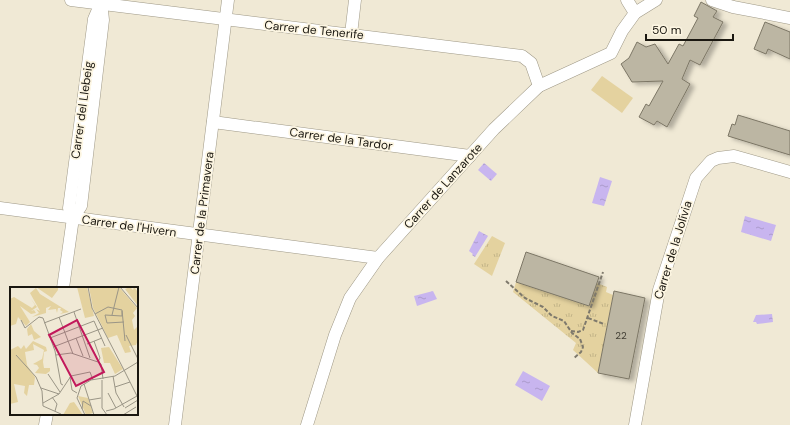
<svg xmlns="http://www.w3.org/2000/svg" width="790" height="425" font-family="'DM Sans',sans-serif">
<defs>
<pattern id="grass-tufts" width="24" height="20" patternUnits="userSpaceOnUse"><rect width="24" height="20" fill="#e4d29f"/><path d="M3 7l-1-3M5 7V3M7 7l1-3M15 17l-1-3M17 17v-4M19 17l1-3" fill="none" stroke="#c3b488"/></pattern>
<pattern id="water-ripples" width="26" height="14" patternUnits="userSpaceOnUse"><rect width="26" height="14" fill="#c8b5ef"/><path d="M2 4q2-2 4 0t4 0M15 11q2-2 4 0t4 0" fill="none" stroke="#ab9bcc"/></pattern>
<filter id="shadow"><feDropShadow dx="4.5" dy="2.5" stdDeviation="2" flood-color="#0004"/></filter>
</defs>
<rect width="100%" height="100%" fill="#f0e9d5"/>
<!-- grass -->
<g fill="url(#grass-tufts)">
<polygon points="492,236 505,243 492,276 474,264"/>
<polygon points="516,282 589,306 597,283 607,287 606,292 613,295 598,373 573,350 576,343 513,292"/>
</g>
<!-- garden -->
<polygon fill="#e4d29f" points="602,76 633,98 622,113 591,90"/>
<!-- water -->
<g fill="url(#water-ripples)">
<polygon points="484,163 497,174 491,181 478,170"/>
<polygon points="600,177 612,181 604,206 592,203"/>
<polygon points="745,216 776,225 771,241 741,232"/>
<polygon points="479,231 488,236 475,257 472,255 473,254 469,251"/>
<polygon points="433,291 437,299 417,306 414,296"/>
<polygon points="772,314 773,322 757,324 756,322 753,322 756,315"/>
<polygon points="523,371 550,386 542,401 515,385"/>
</g>
<!-- building -->
<g fill="#bcb6a3" stroke="#7c7665" filter="url(#shadow)">
<polygon points="701,2 717,11 713,17 723,22 700,65 690,60 682,79 690,84 667,127 657,121 654,125 639,117 646,104 649,106 663,81 632,82 621,64 629,58 637,42 646,47 655,44 668,64 679,44 683,46 698,18 694,16"/>
<polygon points="765,22 790,32 790,59 768,49 766,54 754,49"/>
<polygon points="738,115 790,131 790,155 728,136 732,124 735,125"/>
<polygon points="526,252 599,277 589,306 516,282"/>
<polygon points="614,291 645,298 629,379 598,373"/>
</g>
<g fill="none" stroke-linecap="round" stroke-linejoin="round">
<!-- minor casing -->
<g stroke="#9e9886" stroke-width="13">
<g id="minor">
<polyline points="71,0 522,56 531,63 539,86"/>
<polyline points="712,0 733,7 790,18"/>
<polyline points="635,13 656,0"/>
<polyline points="351,34 355,0"/>
<polyline points="213,122 470,156"/>
<polyline points="0,208 378,258"/>
<polyline points="73,218 69,208 94,19 100,5"/>
<polyline points="63,288 73,218 81,206 103,20 101,0"/>
<polyline points="45,425 47,414"/>
<polyline points="175,425 228,0"/>
<polyline points="307,425 335,335 350,298 378,258 494,129 539,86 611,53 622,31 635,13 627,0"/>
<polyline points="635,425 659,290 696,178 711,161 718,158 734,156 790,172"/>
</g>
</g>
<!-- path -->
<g stroke="#7e796c" stroke-width="2" stroke-dasharray="4 2" stroke-linecap="butt">
<polyline points="506,281 525,298 543,307 552,316 564,321 572,333 580,339 583,347 581,352 574,358"/>
<polyline points="588,318 604,324"/>
<polyline points="571,331 578,332 583,330 603,272"/>
</g>
<!-- minor -->
<use href="#minor" stroke="#fff" stroke-width="12"/>
</g>
<g text-anchor="middle" stroke-width="3.5" stroke-linejoin="round" paint-order="stroke">
<!-- number labels -->
<g font-size="10" fill="#423f35">
<text x="621" y="339">22</text>
</g>
<!-- street labels -->
<g font-size="12" fill="#1a1710" stroke="#fdf6e2">
<text transform="translate(314 30) rotate(6)" y="4">Carrer de Tenerife</text>
<text transform="translate(82 110) rotate(-82)" y="4">Carrer del Llebeig</text>
<text transform="translate(341 139) rotate(8)" y="4">Carrer de la Tardor</text>
<text transform="translate(443 186) rotate(-48)" y="4">Carrer de Lanzarote</text>
<text transform="translate(202 213) rotate(-83)" y="4">Carrer de la Primavera</text>
<text transform="translate(129 226) rotate(8)" y="4">Carrer de l'Hivern</text>
<text transform="translate(673 250) rotate(-73)" y="4">Carrer de la Jolívia</text>
</g>
</g>
<!-- overview -->
<g transform="translate(10 287)">
<rect width="128" height="128" fill="#f0e9d5"/>
<path d="M26 0H48V3L42 11ZM79 0H109L127 21 123 26 125 29 122 33 124 43 128 39V53L126 58 119 59 121 65 115 66 107 48 98 51 83 21ZM68 109 78 111 83 126 76 128ZM64 115 73 128H53L60 116Z" fill="#e4d29f"/>
<path d="M67 0H77L84 29 75 31ZM120 0 123 3 124 0 128 5V19L115 2ZM26 1 30 7 59 25 50 27 53 25 50 23 51 21H48L47 26 46 22 38 23 41 19 36 21V26L22 30 29 26 26 22 30 24 20 6ZM4 10 22 21 25 18 21 12 27 20 21 24 24 23 26 26 21 27 10 19 20 35 16 39 8 30 6 37 0 39V12ZM21 37 24 44 31 50 24 53 22 47 18 49 17 42ZM23 54 36 60 37 64 34 65 33 75 34 81H40V84L36 87 25 86 29 81 27 78 23 77 32 72 34 63 23 57 24 63 15 65 17 78 25 90 24 98H19L17 109 14 106 15 99 4 97 8 115 0 117V63L8 59 11 62 14 58 16 62Z" fill="#e4d29f"/>
<path d="M99 60 113 82 105 87 100 76H94L91 61Z" fill="#e4d29f"/>
<path fill="none" stroke="#9a9586" stroke-width="1" d="M78 0 82 21 114 83M110 0 128 21M112 24V29L95 28 97 36 114 35M64 25 80 71M85 27 98 20 112 23 115 54M102 28 109 0M49 30 63 67M11 33 15 41 29 30 33 31 45 64 51 97 53 98M34 36 71 22M116 48 128 72M40 51 84 34 95 59M66 51 73 69M77 57 92 51M43 60 93 41M6 68 26 90 32 104 33 119 51 127M46 68 61 66 88 75 90 71 84 54M88 75 91 77 93 92M114 83 128 111M38 87 50 105M103 89 106 106 114 120M60 90 62 103 67 106M92 93V121L97 128M74 97 84 128M105 100 120 95M31 101 49 107M98 106 106 121M42 110 47 117 45 124M79 113 91 111M33 116 49 107 61 89 80 85 83 93M115 121 128 113M72 122 73 114 81 119M96 124 104 122 127 109M75 128 67 111 71 99 81 93 105 89 128 75M113 128 126 120"/>
<path fill="#c2185b" fill-opacity="0.15" stroke="#c2185b" stroke-width="2" d="M67 33 94 85 66 99 39 48Z"/>
<rect width="128" height="128" fill="none" stroke="#1a1710" stroke-width="2"/>
</g>
<!-- scale -->
<path d="M646 34v6h87v-6" fill="none" stroke="#1a1710" stroke-width="2"/>
<text x="652" y="34" font-size="12" fill="#1a1710" stroke="#fdf6e2" stroke-width="3" paint-order="stroke">50 m</text>
</svg>
